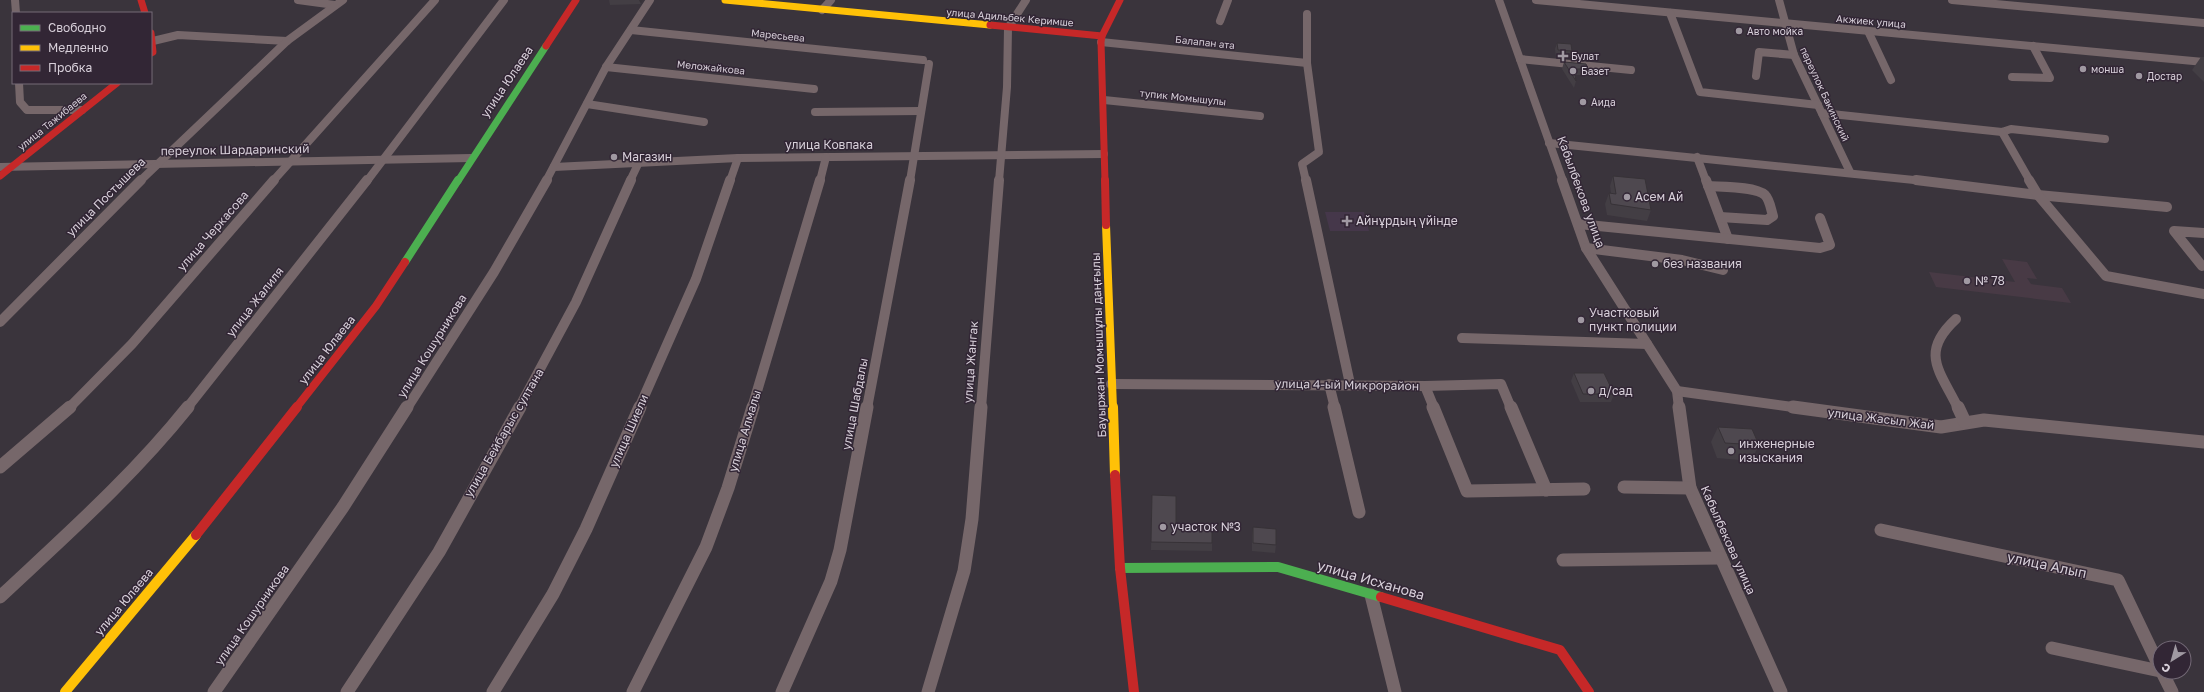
<svg xmlns="http://www.w3.org/2000/svg" width="2204" height="692" font-family="'Golos Text',sans-serif">
<rect width="100%" height="100%" fill="#3a343c"/>
<!-- built -->
<polygon fill="#45374a" points="1325,212 1364,212 1369,231 1330,231"/>
<!-- education -->
<polygon fill="#483a45" points="2002,259 2027,262 2037,279 2027,278 2031,284 2062,288 2071,303 1936,287 1929,272 2015,282"/>
<g fill="none" stroke-linecap="round" stroke-linejoin="round">
<!-- street-far2 -->
<g stroke="#76676a" stroke-width="8">
<polyline points="15,0 16,13"/>
<polyline points="298,0 335,5"/>
<polyline points="1499,0 1563,181"/>
<polyline points="1536,0 2204,62"/>
<polyline points="1779,0 1794,55 1850,172"/>
<polyline points="1952,0 2204,23"/>
<polyline points="822,10 831,0"/>
<polyline points="1670,13 1700,92 1818,105"/>
<polyline points="1220,21 1228,0"/>
<polyline points="631,30 923,60"/>
<polyline points="1868,31 1891,80"/>
<polyline points="153,41 178,35 287,41"/>
<polyline points="1101,42 1307,63"/>
<polyline points="1520,59 1631,70"/>
<polyline points="606,67 814,89"/>
<polyline points="1756,76 1759,52 1794,55"/>
<polyline points="2012,77 2050,78 2033,46"/>
<polyline points="19,83 20,102 27,110 82,110"/>
<polyline points="1104,100 1260,116"/>
<polyline points="587,104 704,122"/>
<polyline points="815,112 921,111"/>
<polyline points="1822,113 2002,132 2011,129 2105,139"/>
<polyline points="2002,132 2030,181"/>
<polyline points="1549,143 1924,181"/>
<polyline points="1697,157 1706,181"/>
<polyline points="0,167 471,158"/>
<polyline points="554,167 738,158 1104,154"/>
<polyline points="140,181 287,41 343,0"/>
<polyline points="273,181 435,0"/>
<polyline points="367,181 504,0"/>
<polyline points="546,181 606,67 650,0"/>
<polyline points="630,181 639,162"/>
<polyline points="730,181 738,158"/>
<polyline points="820,181 826,157"/>
<polyline points="910,181 929,64"/>
<polyline points="999,181 1007,87 1008,28 1026,0"/>
<polyline points="1306,181 1302,164 1319,152 1307,63 1307,14"/>
</g>
<!-- street-far1 -->
<g stroke="#76676a" stroke-width="10">
<polyline points="1306,180 1350,384"/>
<polyline points="1562,180 1586,248 1677,391 1679,408"/>
<polyline points="1706,180 1728,239"/>
<polyline points="1916,180 2038,195 2167,207"/>
<polyline points="2029,180 2038,195 2106,276 2204,294"/>
<path d="M1708 186C1721 187 1755 186 1765 195 1770 200 1771 210 1773 216L1767 220 1720 217"/>
<polyline points="1578,224 1820,248 1830,245 1820,218"/>
<polyline points="1586,248 1682,260 1723,270"/>
<polyline points="2202,266 2174,231 2204,233"/>
<path d="M1956 319C1919 353 1940 371 1958 408"/>
<polyline points="0,322 141,180"/>
<polyline points="1462,338 1647,344"/>
<polyline points="1111,384 1425,386 1434,408"/>
<polyline points="1329,384 1335,408"/>
<polyline points="1425,386 1501,384 1511,408"/>
<polyline points="1677,391 1800,408"/>
<polyline points="69,408 132,344 274,180"/>
<polyline points="187,408 367,180"/>
<polyline points="407,408 494,272 547,180"/>
<polyline points="519,408 576,302 631,180"/>
<polyline points="639,408 696,279 730,180"/>
<polyline points="752,408 820,180"/>
<polyline points="867,408 910,180"/>
<polyline points="981,408 999,180"/>
</g>
<!-- street -->
<g stroke="#76676a" stroke-width="13">
<polyline points="1334,407 1359,512"/>
<polyline points="1433,407 1467,491 1584,489"/>
<polyline points="1511,407 1546,490"/>
<polyline points="1679,407 1690,488 1781,692"/>
<polyline points="1793,407 1941,427 1984,420 2204,442"/>
<polyline points="1958,407 1965,422"/>
<polyline points="0,467 70,407"/>
<polyline points="1624,487 1690,488"/>
<polyline points="1881,530 2118,580 2160,668"/>
<polyline points="1563,560 1721,558"/>
<polyline points="1371,595 1395,692"/>
<path d="M0 597C65 536 132 477 188 407"/>
<polyline points="2052,648 2160,671"/>
<polyline points="2162,672 2172,692"/>
<polyline points="214,692 343,507 407,407"/>
<polyline points="347,692 439,552 520,407"/>
<polyline points="493,692 553,594 586,529 640,407"/>
<polyline points="633,692 706,547 728,488 753,407"/>
<polyline points="782,692 831,581 840,550 867,407"/>
<polyline points="928,692 964,571 972,519 981,407"/>
</g>
<!-- fast-far2 -->
<polyline stroke="#4caf50" stroke-width="7" points="458,181 546,46"/>
<!-- fast-far1 -->
<polyline stroke="#4caf50" stroke-width="8" points="405,262 458,180"/>
<!-- fast -->
<polyline stroke="#4caf50" stroke-width="10" points="1120,568 1278,567 1381,597"/>
<!-- slow-far2 -->
<polyline stroke="#ffc107" stroke-width="7" points="725,0 990,25"/>
<!-- slow-far1 -->
<polyline stroke="#ffc107" stroke-width="8" points="1106,225 1113,408"/>
<!-- slow -->
<g stroke="#ffc107" stroke-width="10">
<polyline points="1113,407 1115,475"/>
<polyline points="65,692 196,535"/>
</g>
<!-- jam-far2 -->
<g stroke="#c62828" stroke-width="7">
<polyline points="141,0 145,13"/>
<polyline points="990,25 1102,36"/>
<polyline points="151,33 153,52 151,53"/>
<polyline points="546,46 576,0"/>
<polyline points="0,176 117,83"/>
<polyline points="1105,181 1101,42 1102,36 1120,0"/>
</g>
<!-- jam-far1 -->
<g stroke="#c62828" stroke-width="8">
<polyline points="1105,180 1106,225"/>
<polyline points="296,408 376,306 405,262"/>
</g>
<!-- jam -->
<g stroke="#c62828" stroke-width="10">
<polyline points="1115,475 1120,568 1134,692"/>
<polyline points="196,535 297,407"/>
<polyline points="1381,597 1560,650 1589,692"/>
</g>
</g>
<!-- wall -->
<g fill="#433e44">
<polygon points="609,0 643,0 641,4 610,5"/>
<polygon points="1557,43 1572,51 1570,58 1556,57 1555,49"/>
<polygon points="2201,57 2204,57 2204,82 2192,70"/>
<polygon points="1564,62 1588,69 1586,75 1575,75 1576,81 1574,88 1562,69"/>
<polygon points="1613,176 1651,210 1647,221 1607,215 1605,204 1609,193 1611,193 1610,186"/>
<polygon points="1574,373 1614,394 1611,402 1580,402 1571,381"/>
<polygon points="1718,427 1759,445 1751,461 1717,458 1711,442"/>
<polygon points="1152,495 1176,526 1212,543 1212,551 1151,550"/>
<polygon points="1253,527 1276,545 1275,553 1252,551 1252,535"/>
</g>
<!-- shaded-wall -->
<polygon fill="#373237" points="639,0 643,0 641,4"/>
<!-- building -->
<g fill="#4e484f" stroke="#373237">
<polygon points="1557,43 1571,44 1572,51 1558,50"/>
<polygon points="1564,62 1586,64 1588,69 1574,69 1576,81"/>
<polygon points="1613,176 1645,179 1651,210 1611,204 1609,193 1616,194"/>
<polygon points="1574,373 1604,373 1614,394 1583,394"/>
<polygon points="1718,427 1752,429 1759,445 1725,443"/>
<polygon points="1152,495 1176,496 1176,526 1212,527 1212,543 1151,542"/>
<polygon points="1253,527 1276,529 1276,545 1253,543"/>
</g>
<!-- markers -->
<g fill="#a099a2" stroke="#322635" stroke-width="1.5">
<circle cx="1739" cy="31" r="4"/>
<path d="M1561 50h4v4h4v4h-4v4h-4v-4h-4v-4h4z"/>
<circle cx="2083" cy="69" r="4"/>
<circle cx="1573" cy="71" r="4"/>
<circle cx="2139" cy="76" r="4"/>
<circle cx="1583" cy="102" r="4"/>
<circle cx="614" cy="157" r="4"/>
<circle cx="1627" cy="197" r="4"/>
<path d="M1345 215h4v4h4v4h-4v4h-4v-4h-4v-4h4z"/>
<circle cx="1655" cy="264" r="4"/>
<circle cx="1967" cy="281" r="4"/>
<circle cx="1581" cy="320" r="4"/>
<circle cx="1591" cy="391" r="4"/>
<circle cx="1731" cy="451" r="4"/>
<circle cx="1163" cy="527" r="4"/>
</g>
<g text-anchor="middle" stroke-width="3" stroke-linejoin="round" paint-order="stroke">
<!-- far-street labels -->
<g font-size="10" fill="#d7cfd9" stroke="#322635">
<text transform="translate(1010 17) rotate(5)" y="4">улица Адильбек Керимше</text>
<text transform="translate(1871 21) rotate(5)" y="4">Акжиек улица</text>
<text transform="translate(778 35) rotate(6)" y="4">Маресьева</text>
<text transform="translate(1205 42) rotate(6)" y="4">Балапан ата</text>
<text transform="translate(711 67) rotate(6)" y="4">Меложайкова</text>
<text transform="translate(1825 94) rotate(65)" y="4">переулок Бакинский</text>
<text transform="translate(1183 97) rotate(6)" y="4">тупик Момышулы</text>
<text transform="translate(52 121) rotate(-39)" y="4">улица Тажибаева</text>
</g>
<!-- far-poi labels -->
<g font-size="10" fill="#d7cfd9" stroke="#322635" text-anchor="start">
<text x="1747" y="35">Авто мойка</text>
<text x="1571" y="60">Булат</text>
<text x="2091" y="73">монша</text>
<text x="1581" y="75">Базет</text>
<text x="2147" y="80">Достар</text>
<text x="1591" y="106">Аида</text>
</g>
<!-- street labels -->
<g font-size="12" fill="#d7cfd9" stroke="#322635">
<text transform="translate(507 82) rotate(-56)" y="4">улица Юлаева</text>
<text x="829" y="149">улица Ковпака</text>
<text transform="translate(235 150) rotate(-1)" y="4">переулок Шардаринский</text>
<text transform="translate(1581 192) rotate(70)" y="4">Кабылбекова улица</text>
<text transform="translate(106 197) rotate(-45)" y="4">улица Постышева</text>
<text transform="translate(213 231) rotate(-49)" y="4">улица Черкасова</text>
<text transform="translate(255 302) rotate(-52)" y="4">улица Жалиля</text>
<text transform="translate(1099 345) rotate(-92)" y="4">Бауыржан Момышұлы даңғылы</text>
<text transform="translate(432 346) rotate(-58)" y="4">улица Кошурникова</text>
<text transform="translate(327 350) rotate(-52)" y="4">улица Юлаева</text>
<text transform="translate(971 362) rotate(-86)" y="4">улица Жангак</text>
<text transform="translate(1347 385) rotate(1)" y="4">улица 4-ый Микрорайон</text>
<text transform="translate(855 404) rotate(-79)" y="4">улица Шабдалы</text>
<text transform="translate(1881 419) rotate(7)" y="4">улица Жасыл Жай</text>
<text transform="translate(629 431) rotate(-66)" y="4">улица Шиели</text>
<text transform="translate(745 431) rotate(-73)" y="4">улица Алмалы</text>
<text transform="translate(504 433) rotate(-60)" y="4">улица Бейбарыс султана</text>
<text transform="translate(1728 540) rotate(66)" y="4">Кабылбекова улица</text>
<text transform="translate(124 602) rotate(-50)" y="4">улица Юлаева</text>
<text transform="translate(252 615) rotate(-55)" y="4">улица Кошурникова</text>
</g>
<!-- poi labels -->
<g font-size="12" fill="#d7cfd9" stroke="#322635" text-anchor="start">
<text x="622" y="161">Магазин</text>
<text x="1635" y="201">Асем Ай</text>
<text x="1356" y="225">Айнұрдың үйінде</text>
<text x="1663" y="268">без названия</text>
<text x="1975" y="285">№ 78</text>
<text x="1589" y="317">Участковый<tspan x="1589" dy="14">пункт полиции</tspan></text>
<text x="1599" y="395">д/сад</text>
<text x="1739" y="448">инженерные<tspan x="1739" dy="14">изыскания</tspan></text>
<text x="1171" y="531">участок №3</text>
</g>
<!-- near-street labels -->
<g font-size="14" fill="#d7cfd9" stroke="#322635">
<text transform="translate(2047 565) rotate(12)" y="5">улица Алып</text>
<text transform="translate(1371 580) rotate(16)" y="5">улица Исханова</text>
</g>
</g>
<!-- legend -->
<rect x="12" y="12" width="140" height="72" fill="#322635" stroke="#746a77"/>
<rect x="20" y="25" width="20" height="6" fill="#4caf50" stroke="#746a77"/>
<text x="48" y="32" font-size="12" fill="#d7cfd9">Свободно</text>
<rect x="20" y="45" width="20" height="6" fill="#ffc107" stroke="#746a77"/>
<text x="48" y="52" font-size="12" fill="#d7cfd9">Медленно</text>
<rect x="20" y="65" width="20" height="6" fill="#c62828" stroke="#746a77"/>
<text x="48" y="72" font-size="12" fill="#d7cfd9">Пробка</text>
<!-- north arrow -->
<g transform="translate(2172 660) rotate(217)"><circle r="19" fill="#322635" stroke="#746a77"/>
<path d="M0-3L7 15L0 10L-7 15Z" fill="#a099a2"/>
<text y="-6" font-size="11" font-weight="bold" text-anchor="middle" fill="#d7cfd9">С</text>
</g>
</svg>
